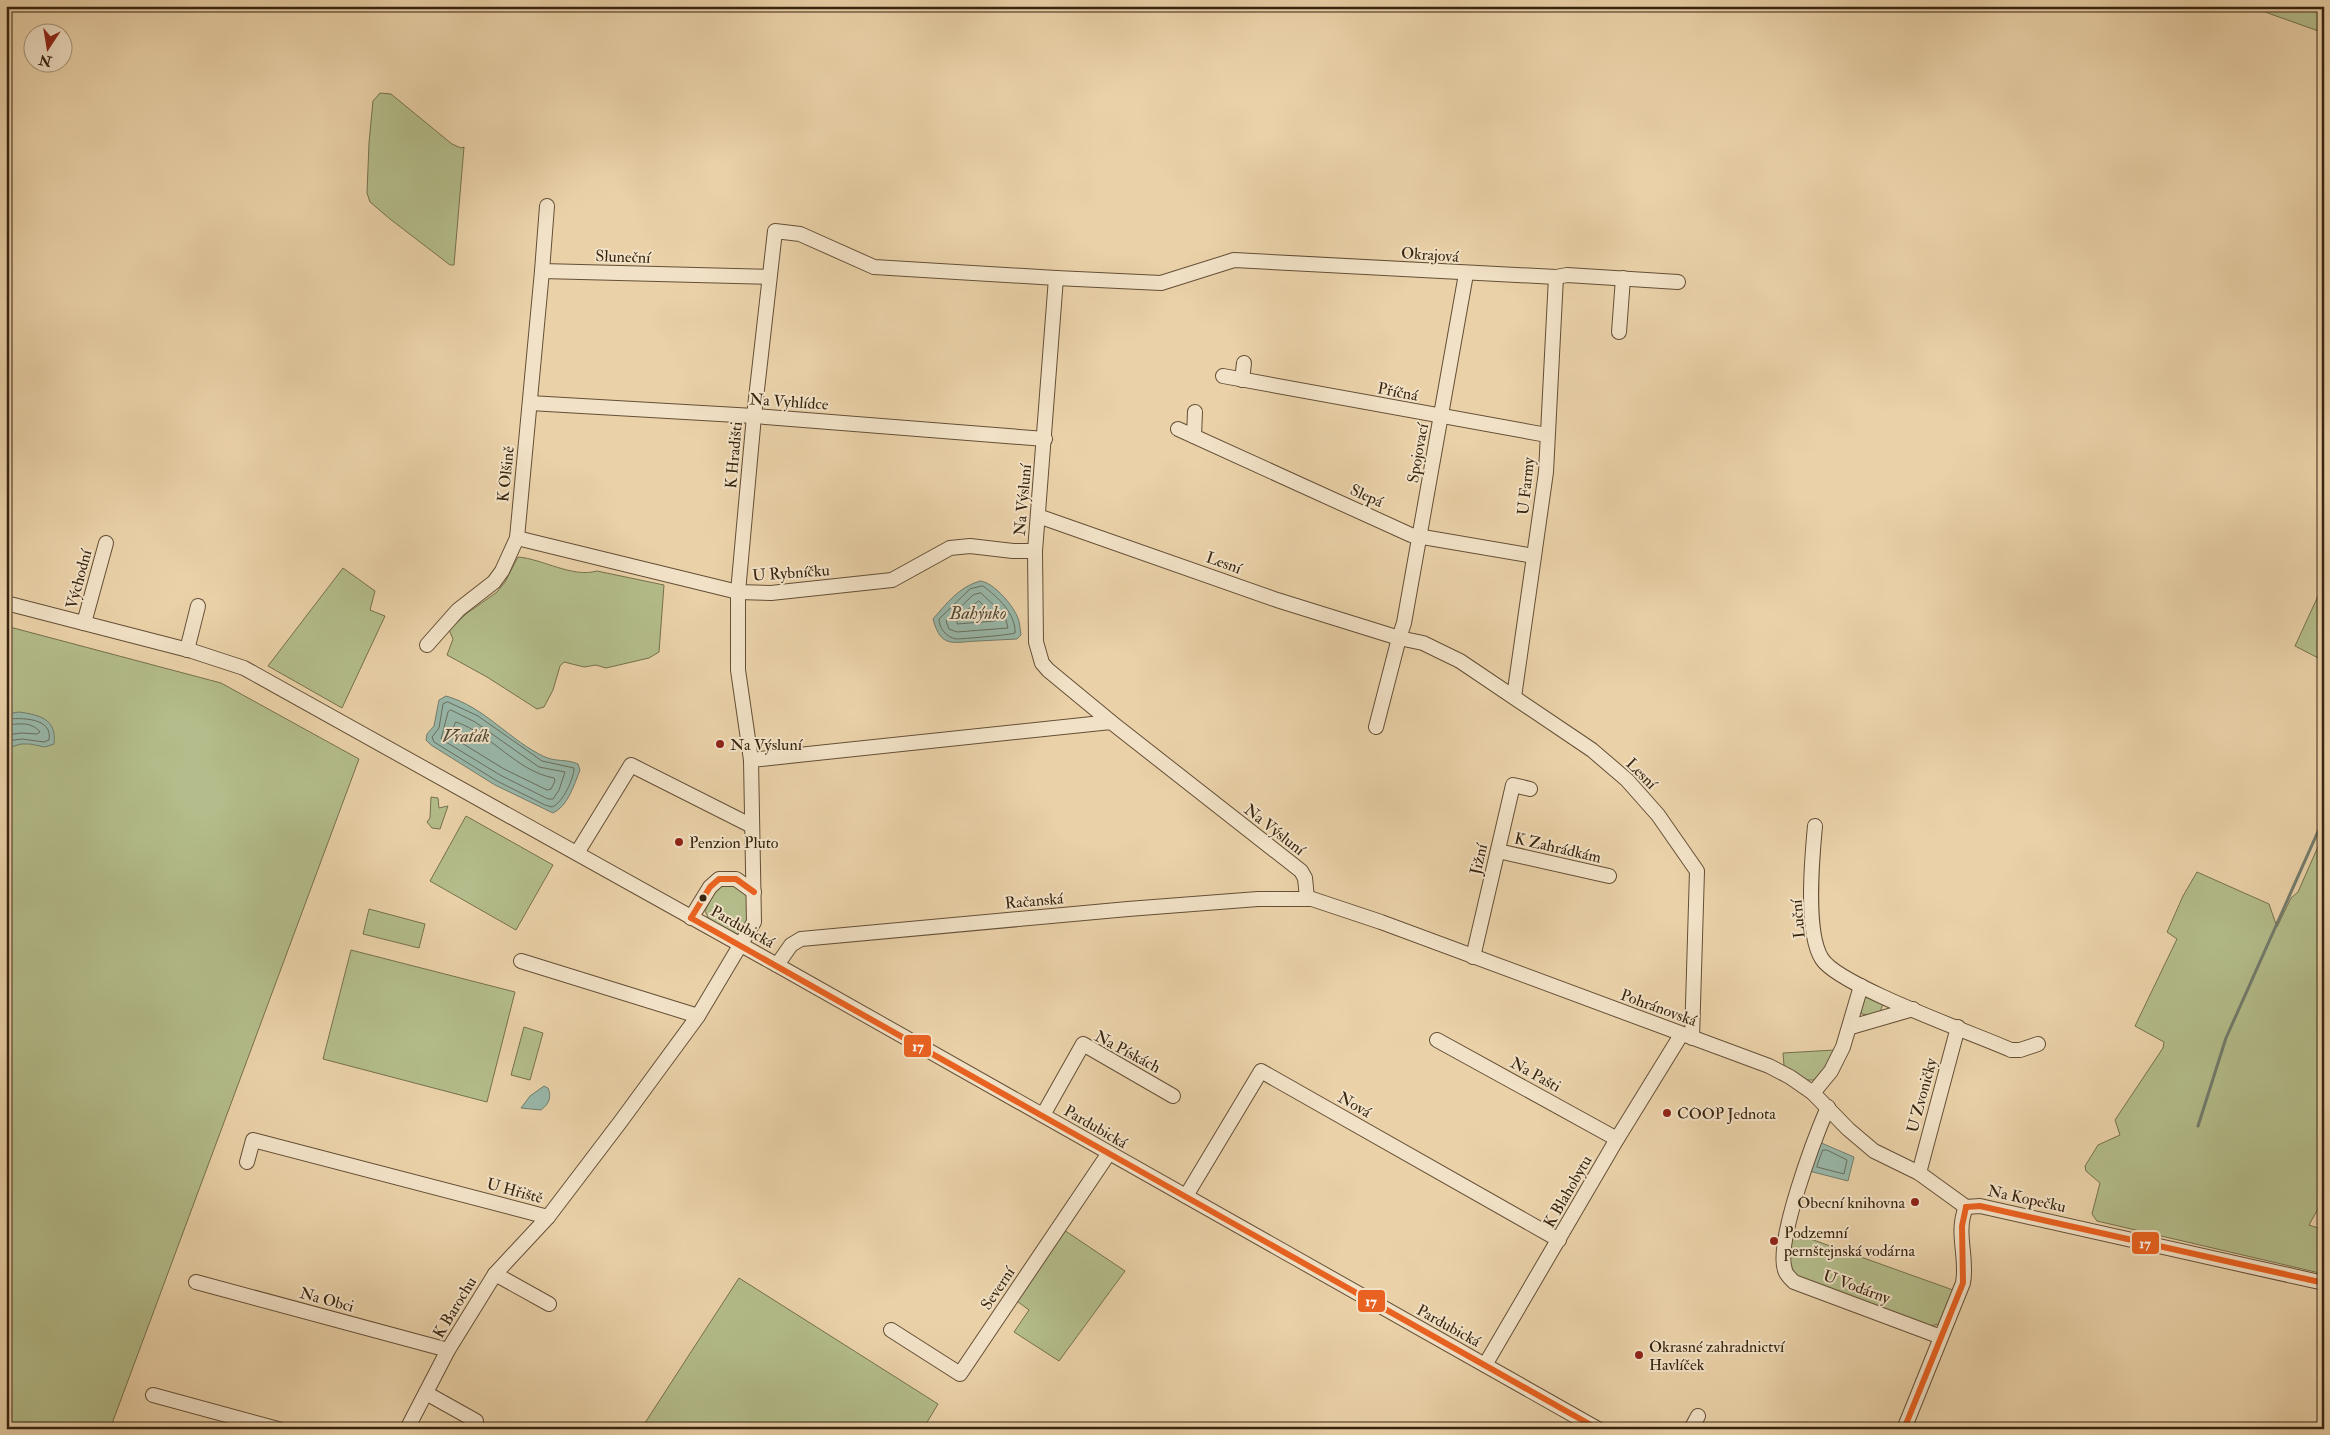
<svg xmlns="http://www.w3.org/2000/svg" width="2330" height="1435" font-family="'IM FELL Double Pica',serif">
<rect width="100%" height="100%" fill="#ead1a8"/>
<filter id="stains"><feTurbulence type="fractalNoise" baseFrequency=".004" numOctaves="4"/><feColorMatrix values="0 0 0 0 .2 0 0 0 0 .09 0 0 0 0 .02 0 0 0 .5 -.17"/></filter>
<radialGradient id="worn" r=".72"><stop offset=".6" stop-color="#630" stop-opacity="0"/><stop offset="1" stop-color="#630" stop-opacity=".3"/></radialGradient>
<!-- green -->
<g fill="#b3bc8a" stroke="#76704d">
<polygon points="2248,6 2324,6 2324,33"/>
<polygon points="380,93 391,94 452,144 461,148 464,147 454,265 450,265 390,219 370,202 367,193 369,143 373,101"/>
<path d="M518 557C543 559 572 578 597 571L664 585 659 652 649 658 606 668 596 665 584 667 564 662 560 666 553 690 544 707 537 709 487 677 447 655 453 639 449 630 466 614 497 592 505 582Z"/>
<polygon points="343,568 375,591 370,610 385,616 342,708 268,666"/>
<polygon points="2324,583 2324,661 2295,646"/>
<polygon points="6,626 221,683 359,759 110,1429 6,1429"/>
<polygon points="431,797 438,798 439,808 448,806 440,829 432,828 427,822 430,818"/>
<polygon points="466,816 553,865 516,930 430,881"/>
<polygon points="2324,833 2324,1198 2309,1225 2324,1230 2324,1274 2097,1221 2092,1214 2093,1210 2100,1183 2086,1171 2085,1166 2098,1145 2120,1135 2115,1120 2163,1048 2164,1042 2135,1026 2177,939 2167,932 2183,896 2197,872 2269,904 2277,927 2291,898 2298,892"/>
<polygon points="735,885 747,893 747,920 739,934 735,935 710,921 705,911 716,889 722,886"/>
<polygon points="369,909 425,924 419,948 363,934"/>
<polygon points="351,950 515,992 487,1102 323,1059"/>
<polygon points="1871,994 1883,1004 1880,1012 1868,1015 1862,1014 1860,1011 1865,996"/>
<polygon points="524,1027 543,1033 530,1080 511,1075"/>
<polygon points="1835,1050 1830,1061 1814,1080 1807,1080 1784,1066 1783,1053"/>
<polygon points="1064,1230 1125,1271 1059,1361 1014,1332 1029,1310 1017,1301"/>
<polygon points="1791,1232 1953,1290 1939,1324 1930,1326 1797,1278 1787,1260"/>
<polygon points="739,1278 938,1404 923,1429 641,1429"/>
</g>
<!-- water -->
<g fill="#98b7a9" stroke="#727c6c">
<path d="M980 581C993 582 1012 604 1017 616 1020 621 1020 629 1021 635L1017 639C1004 640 991 640 978 641 953 642 941 649 933 619 947 603 959 587 980 581Z"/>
<path d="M446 696C485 707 510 741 545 757 556 762 568 759 578 764L580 770C574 785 568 806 553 813L495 785 431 745 426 740 427 734 434 726 439 700Z"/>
<path d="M19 712C40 715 57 719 54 744L45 747 30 744H21L11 747 6 746V714Z"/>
<path d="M544 1086 548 1088C552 1097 549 1104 541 1110L521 1108 530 1096Z"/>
<polygon points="1819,1142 1854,1157 1848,1181 1809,1171"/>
</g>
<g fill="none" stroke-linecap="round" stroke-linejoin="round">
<!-- shore -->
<g stroke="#686e5c" stroke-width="1">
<path d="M983 586C998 597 1016 614 1015 633 1010 635 961 639 956 639 946 637 939 628 939 619L970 589Z"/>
<polygon points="981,593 1005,616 1008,628 957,632 949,629 946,621 973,595"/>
<polygon points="979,601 996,618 995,621 957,624 957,621 966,611"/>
<path d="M448 702 478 716 542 761 574 768C574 778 563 803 552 807L545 805 497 781 434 742 432 737 439 728 443 704Z"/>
<polygon points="451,710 475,722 539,767 565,772 559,790 553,799 548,799 500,775 441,739 448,712"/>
<path d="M6 719C21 718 53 717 49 740L44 742 22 739 6 741"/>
<path d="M456 722C492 734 516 771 554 778L555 781 551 789 547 790 504 769 452 737 451 734Z"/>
<path d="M6 725C19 724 31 721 40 732L37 734 21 733 6 735"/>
<polygon points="1823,1150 1827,1150 1847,1160 1844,1174 1817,1167"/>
</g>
<!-- stream -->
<polyline stroke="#727c6c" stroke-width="3" points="2198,1126 2226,1038 2324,818"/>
<!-- minor casing -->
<g stroke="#644f36" stroke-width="16">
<g id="minor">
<polyline points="547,206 542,271 769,277"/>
<polyline points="1466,274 1404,623 1399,638 1423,643 1460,661 1592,750 1627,780 1658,815 1697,871 1692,1038"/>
<polyline points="1056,278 1035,551 1036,642 1042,663 1048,670 1111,722"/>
<polyline points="1619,332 1623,278"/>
<polyline points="1223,376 1547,435"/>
<polyline points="1242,380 1244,363"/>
<polyline points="530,403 754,416 1045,439"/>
<polyline points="1178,429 1411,535 1534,556"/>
<polyline points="1194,436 1195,412"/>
<polyline points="1038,516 1277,600 1399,638 1376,727"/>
<polyline points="517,538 738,592 771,593 892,580 950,548 970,546 1013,551 1035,551"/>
<polyline points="6,603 192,651 244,668 777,965 1598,1429"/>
<polyline points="84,623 106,543"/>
<polyline points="427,645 458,610 494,582 502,571 517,538 542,271"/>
<polyline points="187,650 198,606"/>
<polyline points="1514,697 1546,472 1556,277"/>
<polyline points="751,760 738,670 738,592 754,416 775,231 800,234 874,267 1056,278 1161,283 1234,260 1556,277 1567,275 1678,282"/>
<path d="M1815 826C1812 858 1805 933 1822 959 1839 986 1975 1034 2011 1050H2020L2038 1044"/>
<polyline points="1498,851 1609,876"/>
<polyline points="577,853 631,765 752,826"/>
<polyline points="691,918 710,887 719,879 736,879 754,892"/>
<polyline points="1473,957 1513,785 1530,789"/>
<polyline points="521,961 698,1016"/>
<polyline points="777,965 791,945 801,939 1128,909 1258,899 1312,899 1381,922 1769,1066 1790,1077 1813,1093 1848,1129 1874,1151 1919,1173 1966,1207"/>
<polyline points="1851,1027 1913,1009"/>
<polyline points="1437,1040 1617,1139"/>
<polyline points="1813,1093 1831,1071 1843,1047 1861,986"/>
<path d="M1828 1107C1815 1137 1775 1242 1785 1270 1786 1275 1791 1279 1794 1282L1941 1337"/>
<polyline points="1043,1115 1083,1044 1173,1096"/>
<polyline points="247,1162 253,1140 548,1217 621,1121 698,1016 754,922 751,760 1111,722 1301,871 1305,878 1307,898"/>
<polyline points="1919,1173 1958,1027"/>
<polyline points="1186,1196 1261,1071 1559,1240"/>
<polyline points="1966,1207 1980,1206 2324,1283"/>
<polyline points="495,1274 549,1304"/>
<polyline points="196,1282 448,1350"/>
<polyline points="891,1330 960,1374 1109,1153"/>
<polyline points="1485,1365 1617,1139 1681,1035"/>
<polyline points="426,1393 476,1421"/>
<polyline points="153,1395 278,1429"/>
<polyline points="407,1429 448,1350 495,1274 548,1217"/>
<polyline points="1691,1429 1698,1416"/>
<path d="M1904 1429 1963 1283C1968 1257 1955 1233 1966 1207"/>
</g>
</g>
<!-- minor -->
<use href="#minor" stroke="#f1e1c6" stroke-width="14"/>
<!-- bus-1 casing -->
<g stroke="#f1e1c6" stroke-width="10">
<g id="bus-1">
<polyline points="691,918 1598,1429"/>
<polyline points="691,918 710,887 719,879 736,879 754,892"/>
<polyline points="1966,1207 1980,1206 2324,1283"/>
<polyline points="1904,1429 1963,1283 1962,1226 1966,1207"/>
</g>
</g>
<!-- bus-1 -->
<use href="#bus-1" stroke="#e96221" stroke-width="6"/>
</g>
<!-- markers -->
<g fill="#8f2418" stroke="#f1e1c6" stroke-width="2">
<circle cx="720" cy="744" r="5"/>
<circle cx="679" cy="842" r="5"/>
<circle cx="1667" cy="1113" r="5"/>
<circle cx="1915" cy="1202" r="5"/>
<circle cx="1774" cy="1241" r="5"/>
<circle cx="1639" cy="1355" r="5"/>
</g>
<circle fill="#382410" stroke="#f1e1c6" stroke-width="2" cx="703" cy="898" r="4.5"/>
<g text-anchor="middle" stroke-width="4" stroke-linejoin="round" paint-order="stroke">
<!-- street labels -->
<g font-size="16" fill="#382410" stroke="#f1e1c6">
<text transform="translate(1430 254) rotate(4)" y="6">Okrajová</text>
<text transform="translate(623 256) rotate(2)" y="6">Sluneční</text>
<text transform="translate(1398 391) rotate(11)" y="6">Příčná</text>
<text transform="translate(789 401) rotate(4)" y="6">Na Vyhlídce</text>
<text transform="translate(1417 453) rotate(-80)" y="6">Spojovací</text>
<text transform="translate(733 455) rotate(-85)" y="6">K Hradišti</text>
<text transform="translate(505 474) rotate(-84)" y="6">K Olšině</text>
<text transform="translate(1525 486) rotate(-84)" y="6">U Farmy</text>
<text transform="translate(1367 495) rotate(24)" y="6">Slepá</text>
<text transform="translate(1022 500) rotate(-85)" y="6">Na Výsluní</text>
<text transform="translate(1224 562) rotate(20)" y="6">Lesní</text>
<text transform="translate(791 572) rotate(-4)" y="6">U Rybníčku</text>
<text transform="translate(78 579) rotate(-75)" y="6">Východní</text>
<text transform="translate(1642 773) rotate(45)" y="6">Lesní</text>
<text transform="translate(1275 829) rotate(38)" y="6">Na Výsluní</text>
<text transform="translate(1558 847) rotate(13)" y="6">K Zahrádkám</text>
<text transform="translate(1478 859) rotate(-77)" y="6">Jižní</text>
<text transform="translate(1034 900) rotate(-5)" y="6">Račanská</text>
<text transform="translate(1797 919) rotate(-95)" y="6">Luční</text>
<text transform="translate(743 926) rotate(29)" y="6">Pardubická</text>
<text transform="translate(1659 1007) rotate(20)" y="6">Pohránovská</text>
<text transform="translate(1128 1051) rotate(28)" y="6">Na Pískách</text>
<text transform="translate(1536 1074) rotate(29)" y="6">Na Pašti</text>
<text transform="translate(1921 1095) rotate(-75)" y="6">U Zvoničky</text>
<text transform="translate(1355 1104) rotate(30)" y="6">Nová</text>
<text transform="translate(1096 1126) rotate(30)" y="6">Pardubická</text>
<text transform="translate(515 1190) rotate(15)" y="6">U Hřiště</text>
<text transform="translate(1567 1191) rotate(-60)" y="6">K Blahobytu</text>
<text transform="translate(2027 1198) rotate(12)" y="6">Na Kopečku</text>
<text transform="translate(1857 1286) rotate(20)" y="6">U Vodárny</text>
<text transform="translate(997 1288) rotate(-56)" y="6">Severní</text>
<text transform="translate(327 1299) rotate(15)" y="6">Na Obci</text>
<text transform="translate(454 1307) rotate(-59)" y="6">K Barochu</text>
<text transform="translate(1449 1325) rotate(29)" y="6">Pardubická</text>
</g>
<!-- poi labels -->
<g font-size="16" fill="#382410" stroke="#f1e1c6" text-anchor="start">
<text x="730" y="750">Na Výsluní</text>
<text x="689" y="848">Penzion Pluto</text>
<text x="1677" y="1119">COOP Jednota</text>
<text x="1905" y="1208" text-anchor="end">Obecní knihovna</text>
<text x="1784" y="1238">Podzemní<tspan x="1784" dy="18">pernštejnská vodárna</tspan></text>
<text x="1649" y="1352">Okrasné zahradnictví<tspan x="1649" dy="18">Havlíček</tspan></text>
</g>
<!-- water labels -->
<g font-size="18" font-style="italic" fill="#504936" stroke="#f1e1c6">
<text x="978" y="619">Bahýnko</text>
<text x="466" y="742">Vraťák</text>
</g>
</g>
<g stroke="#f1e1c6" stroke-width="2">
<rect x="903" y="1034" width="29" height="24" rx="5" fill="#e96221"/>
<rect x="2131" y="1231" width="29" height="24" rx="5" fill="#e96221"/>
<rect x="1357" y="1289" width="29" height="24" rx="5" fill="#e96221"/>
</g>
<g font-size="14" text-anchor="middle" font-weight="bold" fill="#fff">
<text x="918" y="1051">17</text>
<text x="2145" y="1248">17</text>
<text x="1371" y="1306">17</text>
</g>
<!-- margin -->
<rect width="2330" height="1435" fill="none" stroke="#ead1a8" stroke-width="25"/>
<rect x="8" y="8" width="2315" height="1420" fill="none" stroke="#382410" stroke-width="2.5"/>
<rect x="12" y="12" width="2305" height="1410" fill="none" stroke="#382410"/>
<!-- north arrow -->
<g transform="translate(48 48) rotate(192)"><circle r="24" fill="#f1e1c6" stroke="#a7957d"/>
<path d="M0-4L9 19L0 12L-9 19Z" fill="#8f2418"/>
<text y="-8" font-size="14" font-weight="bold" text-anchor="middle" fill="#382410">N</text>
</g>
<rect width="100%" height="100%" filter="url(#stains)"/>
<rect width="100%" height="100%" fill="url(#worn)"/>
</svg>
